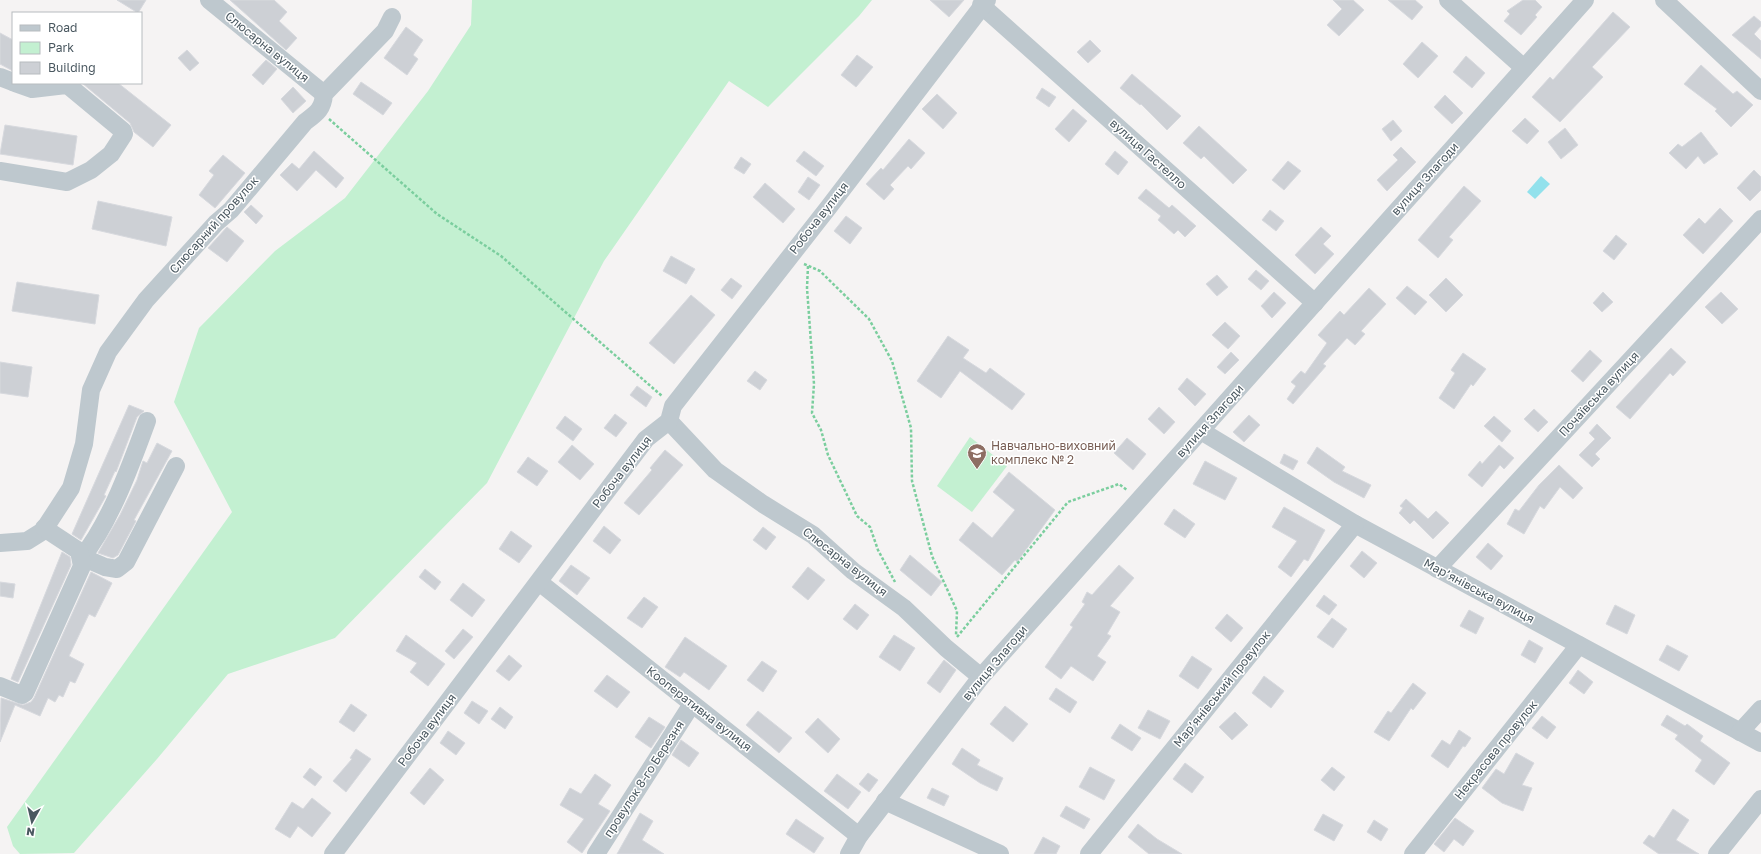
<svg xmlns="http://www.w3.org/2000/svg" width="1761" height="854" font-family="'Golos Text',sans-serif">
<rect width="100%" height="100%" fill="#f5f3f3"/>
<!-- green -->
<g fill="#c3f0d1">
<polygon points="472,0 872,0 859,16 768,107 729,81 604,261 487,483 335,638 228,674 157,759 74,853 20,854 13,846 7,827 232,512 174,402 199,328 275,251 345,198 428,91 471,25"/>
<polygon points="970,437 1007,466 972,512 937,486"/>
</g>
<!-- water -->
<polygon fill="#92e1ec" points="1541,176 1550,184 1535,199 1527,192"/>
<!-- building -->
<g fill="#cdd0d5" stroke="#d7d9de">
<polygon points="117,0 146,0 138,13"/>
<polygon points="230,0 274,0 287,12 279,21 297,38 286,50"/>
<polygon points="930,0 964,0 949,17"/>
<polygon points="1333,0 1353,0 1364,10 1339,36 1327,25 1342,9"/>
<polygon points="1388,0 1415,0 1423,7 1412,20"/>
<polygon points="1523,0 1535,0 1542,7 1535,15 1537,17 1521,35 1504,21 1510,14 1507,11"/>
<polygon points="1613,12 1630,27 1592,67 1603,77 1560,122 1532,97 1550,77 1553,80"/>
<polygon points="1754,16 1761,22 1761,26 1754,34 1761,41 1761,59 1732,35"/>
<polygon points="406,27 423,40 413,55 418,59 407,75 384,58"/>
<polygon points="0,33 13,40 13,71 0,64"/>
<polygon points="1090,40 1101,51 1088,63 1077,52"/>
<polygon points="1422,42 1438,56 1418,78 1403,64"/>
<polygon points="187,50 199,63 190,71 178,58"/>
<polygon points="857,55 873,67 856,87 841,75"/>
<polygon points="1466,56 1485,73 1472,88 1453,72"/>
<polygon points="266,60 277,69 263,85 252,75"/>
<polygon points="1701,65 1733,94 1737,91 1753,105 1731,127 1715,111 1717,109 1684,84"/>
<polygon points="1132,74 1181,116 1167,130 1141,104 1140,105 1120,88"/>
<polygon points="361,82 392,103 383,115 353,94"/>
<polygon points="82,83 118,83 171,125 153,147 134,132 130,123"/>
<polygon points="293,87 306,101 293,113 281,99"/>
<polygon points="1042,88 1056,97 1049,107 1036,98"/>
<polygon points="937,94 957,113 943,129 922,109"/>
<polygon points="1445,95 1463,113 1452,124 1434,107"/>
<polygon points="1073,109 1087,121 1069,142 1055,129"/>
<polygon points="1525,118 1539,131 1527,144 1512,131"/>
<polygon points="1393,120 1402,131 1391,141 1382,129"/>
<polygon points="5,125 77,136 73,165 0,154"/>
<polygon points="1199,126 1247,170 1233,184 1204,156 1201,159 1183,143"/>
<polygon points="1565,128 1578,145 1561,159 1548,142"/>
<polygon points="1701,132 1718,154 1704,164 1698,156 1686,169 1669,153 1678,144 1682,147"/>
<polygon points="909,139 925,153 911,169 908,166 890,185 894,189 884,200 866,184 881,168 883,170"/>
<polygon points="1401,147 1416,162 1387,191 1377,180 1398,160 1393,155"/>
<polygon points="314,151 344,178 336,188 316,170 297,191 280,175 292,163 299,169"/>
<polygon points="804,151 824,166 816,176 796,161"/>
<polygon points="1115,151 1128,162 1118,175 1105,164"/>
<polygon points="223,155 245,173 215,208 199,195 214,175 209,171"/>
<polygon points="741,157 751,164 744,174 734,168"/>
<polygon points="1288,161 1301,171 1284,190 1272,180"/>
<polygon points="1754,170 1761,177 1761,190 1750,201 1737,188"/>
<polygon points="808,177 820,185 809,200 798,192"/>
<polygon points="765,183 795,209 783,223 753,197"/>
<polygon points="1464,186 1481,201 1449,237 1453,240 1438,258 1418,240"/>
<polygon points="1146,189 1169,208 1172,205 1196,226 1185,237 1178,230 1174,234 1158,220 1161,216 1138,198"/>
<polygon points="98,201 172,217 166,246 92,229"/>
<polygon points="251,205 263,216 256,224 244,212"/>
<polygon points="1720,208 1733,221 1703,254 1683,235 1699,218 1705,224"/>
<polygon points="1270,210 1284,221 1276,231 1262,220"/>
<polygon points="846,216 862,228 850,244 834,231"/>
<polygon points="227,227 244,241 227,262 208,248"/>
<polygon points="1321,227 1331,236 1323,244 1334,254 1315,274 1295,255"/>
<polygon points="1616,235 1627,244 1614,260 1603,251"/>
<polygon points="671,256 695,269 686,284 663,271"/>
<polygon points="1256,270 1269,281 1261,290 1248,279"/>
<polygon points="1217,275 1228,287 1217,296 1206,284"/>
<polygon points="731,278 742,286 732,299 721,290"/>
<polygon points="1446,278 1463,295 1446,312 1429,295"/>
<polygon points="17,282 99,295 95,324 12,311"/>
<polygon points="1407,286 1427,302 1415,315 1396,298"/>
<polygon points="1369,288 1386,304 1361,331 1365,334 1355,345 1347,338 1323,364 1326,366 1293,404 1287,399 1296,386 1291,382 1301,371 1305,374 1327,343 1318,335 1340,311 1344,315"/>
<polygon points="1274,292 1286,303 1272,318 1261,306"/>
<polygon points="1603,292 1613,302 1602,312 1593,303"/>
<polygon points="1721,292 1738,309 1722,324 1705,307"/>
<polygon points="691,295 715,315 674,364 649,343"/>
<polygon points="1225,322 1240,336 1228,349 1212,335"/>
<polygon points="948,336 969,350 963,358 986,373 990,368 1025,394 1012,410 960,371 941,398 917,381"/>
<polygon points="1671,348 1686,362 1673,376 1670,373 1630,419 1616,407"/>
<polygon points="1590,350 1602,361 1583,382 1571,371"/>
<polygon points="1231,352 1239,360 1225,374 1217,367"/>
<polygon points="1463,353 1486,369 1473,386 1471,384 1454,409 1439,398 1455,373 1451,370"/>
<polygon points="0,362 32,367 28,397 0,393"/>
<polygon points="755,371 767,380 760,390 747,381"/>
<polygon points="1187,378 1206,394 1195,406 1178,389"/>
<polygon points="637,386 652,397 646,407 630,395"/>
<polygon points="129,405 144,411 137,417 116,472 115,471 104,495 106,496 81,540 72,534"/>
<polygon points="1159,407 1175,422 1164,434 1148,419"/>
<polygon points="1534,409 1548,422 1538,432 1524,419"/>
<polygon points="615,414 627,423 616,437 604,428"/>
<polygon points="1249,415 1260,425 1244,442 1233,432"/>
<polygon points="565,416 582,429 573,441 556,428"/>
<polygon points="1494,416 1511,431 1502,442 1484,426"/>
<polygon points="1597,424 1611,438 1595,454 1600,459 1592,467 1579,455 1595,439 1589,433"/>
<polygon points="1127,438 1146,454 1133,470 1114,453"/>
<polygon points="157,443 172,451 134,520 136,521 118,555 113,558 98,553 120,515 137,480 143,461 147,463"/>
<polygon points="572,445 594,464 580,480 558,462"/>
<polygon points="1499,445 1514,458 1504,469 1500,465 1482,487 1468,475 1480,461 1482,464"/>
<polygon points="1317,447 1345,467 1342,471 1371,485 1364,498 1334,482 1307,463"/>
<polygon points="665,450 683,465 639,515 624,503 652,470 650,468"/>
<polygon points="1284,454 1298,461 1293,470 1280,463"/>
<polygon points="528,457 548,471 537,486 517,472"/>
<polygon points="1205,461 1237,478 1225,500 1193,484"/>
<polygon points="1559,465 1583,488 1573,499 1560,487 1544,509 1540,506 1524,534 1507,524 1515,509 1519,511 1539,485"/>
<polygon points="1009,472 1055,510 1017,562 1015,560 1002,575 959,540 973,522 992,538 1015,510 993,492"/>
<polygon points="1406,499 1428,519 1436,511 1449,523 1433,539 1414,520 1410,524 1399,513 1403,508 1400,506"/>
<polygon points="1284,507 1325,530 1308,561 1304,559 1291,577 1278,567 1297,541 1272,527"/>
<polygon points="1174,509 1195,524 1185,538 1164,524"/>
<polygon points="604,526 621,540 610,554 593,541"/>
<polygon points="763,527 776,537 766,550 753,540"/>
<polygon points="511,531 532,546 519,563 499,549"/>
<polygon points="1488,543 1503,556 1491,570 1476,557"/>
<polygon points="1362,551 1377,563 1364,578 1350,566"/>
<polygon points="62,552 70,557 71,565 18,682 11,679"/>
<polygon points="910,555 942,582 931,596 900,570"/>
<polygon points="571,565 590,578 577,595 559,581"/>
<polygon points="1119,565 1134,578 1110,606 1120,612 1107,634 1111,636 1097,656 1106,662 1093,681 1071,666 1061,679 1045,667 1073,627 1070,625 1085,604 1082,602 1087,592 1092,595"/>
<polygon points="808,567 825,580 808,600 792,587"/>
<polygon points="425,569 441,582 435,590 419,577"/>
<polygon points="91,572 112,583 95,617 89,614 69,656 84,664 75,683 70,681 63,697 59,695 55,702 48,698 40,716 15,705 0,742 1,698 23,705 31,702 34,698"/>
<polygon points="0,582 15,584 13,598 0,596"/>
<polygon points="463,583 485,600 472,617 450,600"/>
<polygon points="1324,595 1337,605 1329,615 1316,606"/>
<polygon points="644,597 658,607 642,628 627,618"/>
<polygon points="855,604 869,615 857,630 843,619"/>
<polygon points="1615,605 1635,615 1627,634 1606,624"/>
<polygon points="1469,610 1484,618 1476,634 1460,626"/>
<polygon points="1227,614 1243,628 1231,642 1215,628"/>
<polygon points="1332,618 1347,629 1333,648 1317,637"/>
<polygon points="463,629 473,637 454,659 445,651"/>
<polygon points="406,635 445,664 428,686 410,672 417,663 396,651"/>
<polygon points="894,635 915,648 900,671 879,657"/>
<polygon points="685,637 727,666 709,690 684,672 680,677 665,667"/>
<polygon points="1529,640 1543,648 1535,663 1521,655"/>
<polygon points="1667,645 1688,656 1679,671 1659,660"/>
<polygon points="509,655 522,666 509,681 496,671"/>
<polygon points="1192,656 1212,669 1198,689 1179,676"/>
<polygon points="944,660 956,670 940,693 927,683"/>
<polygon points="762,661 777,671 763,692 747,680"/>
<polygon points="1578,670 1593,682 1584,694 1569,683"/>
<polygon points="607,675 630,692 617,708 594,691"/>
<polygon points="1264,676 1284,691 1271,708 1252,693"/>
<polygon points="1413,683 1426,693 1413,710 1411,708 1389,741 1374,732 1388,711 1391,713"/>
<polygon points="1056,688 1077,702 1070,713 1049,699"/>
<polygon points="472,701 488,711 479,724 464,713"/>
<polygon points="351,704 367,715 354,732 339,722"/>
<polygon points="1005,706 1028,724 1013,742 990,724"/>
<polygon points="500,707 513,717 505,729 491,719"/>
<polygon points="1148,710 1170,721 1160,739 1138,728"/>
<polygon points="758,711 792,738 779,753 746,725"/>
<polygon points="1235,712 1248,725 1232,740 1219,727"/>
<polygon points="1667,715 1685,726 1687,724 1703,736 1700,741 1730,763 1714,785 1695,771 1702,760 1675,739 1678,735 1661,725"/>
<polygon points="1542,716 1556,727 1547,739 1532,728"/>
<polygon points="649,717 665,727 651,748 635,737"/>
<polygon points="818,718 840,739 828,753 805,732"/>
<polygon points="1120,724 1141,738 1132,751 1111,738"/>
<polygon points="1459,730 1471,738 1465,747 1463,746 1448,768 1431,756 1442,740 1450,745"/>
<polygon points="448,731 465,743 456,755 440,743"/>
<polygon points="681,740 699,753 689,767 672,755"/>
<polygon points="962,748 980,760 977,765 1003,778 997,791 980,783 952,764"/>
<polygon points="356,749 371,759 346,792 333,781 352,759 350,758"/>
<polygon points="1516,753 1534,763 1522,785 1532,788 1523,811 1502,803 1482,788 1496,769 1504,774"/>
<polygon points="1185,763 1204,777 1192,793 1173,779"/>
<polygon points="1090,767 1115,780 1104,800 1079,787"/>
<polygon points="1332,767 1345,777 1334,791 1321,780"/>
<polygon points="310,768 322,777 315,786 303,777"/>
<polygon points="430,768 444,780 424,805 410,793"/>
<polygon points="868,773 878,780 869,792 859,784"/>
<polygon points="595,774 611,785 598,804 610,811 582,853 567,842 584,819 560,805 570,788 581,794"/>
<polygon points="837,774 861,792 848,809 824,791"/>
<polygon points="932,788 949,796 944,806 927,798"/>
<polygon points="312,798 331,813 312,837 298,826 290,838 275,829 292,802 303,809"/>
<polygon points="1066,806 1090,819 1084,829 1060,816"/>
<polygon points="1673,809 1689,820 1676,840 1699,854 1659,854 1643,843 1649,835 1654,838"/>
<polygon points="640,813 653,821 642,840 664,854 617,854"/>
<polygon points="1323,814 1343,825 1334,841 1314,830"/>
<polygon points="1455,818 1474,831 1463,846 1454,839 1444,852 1434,844"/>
<polygon points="796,819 824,838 814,853 786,834"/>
<polygon points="1374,820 1388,829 1381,841 1367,832"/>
<polygon points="1138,824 1157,839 1182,854 1149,854 1128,837"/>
<polygon points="1043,837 1060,846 1056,854 1034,854"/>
</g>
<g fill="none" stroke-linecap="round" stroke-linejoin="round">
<!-- path -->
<g stroke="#7bce9e" stroke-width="2.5" stroke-dasharray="3 2" stroke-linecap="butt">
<polyline points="329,119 437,214 501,256 662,396"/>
<polyline points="804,264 820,271 869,319 892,361 911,428 912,481 932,556 957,611 956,635"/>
<polyline points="808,266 807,288 814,384 812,413 821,430 828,455 857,516 870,527 878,550 895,582"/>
<polyline points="957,637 1068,502 1119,484 1127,490"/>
</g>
<!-- minor -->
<g stroke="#bec8ce" stroke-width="18">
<polyline points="209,0 324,94"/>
<polyline points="1448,0 1524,68"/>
<polyline points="1664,0 1761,91"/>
<polyline points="981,5 1315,303"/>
<polyline points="0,77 13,82"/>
<polyline points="0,171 67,182 91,170 111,154 124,134 123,131 70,87 66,85 32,89 15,83"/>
<path d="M147 421C132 462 110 523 82 557L105 567 117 569 126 562 176 466"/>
<polyline points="669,421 715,470 763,504 813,535 853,571 904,608 946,648 981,677"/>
<polyline points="1201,431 1355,524 1761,743"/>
<path d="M0 543 27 541 43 531 71 488 84 444 91 390 108 352 146 300 216 223 231 210 305 122C317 113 323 109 324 94L385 31 392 17"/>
<polyline points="1437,569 1761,219"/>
<polyline points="539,582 859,836"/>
<polyline points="0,686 22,695 25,693 82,566 79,551 44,528"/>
<polyline points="1740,732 1761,709"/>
<polyline points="885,801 1000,854"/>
<polyline points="333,854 646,439 669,421 673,406 828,208 987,0"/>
<polyline points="596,854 692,704"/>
<polyline points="849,854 859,836 981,677 1585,0"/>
<polyline points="1089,854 1355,524"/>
<polyline points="1413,854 1579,645"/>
<polyline points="1717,854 1761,799"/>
</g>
</g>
<!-- icons -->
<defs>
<g id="school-pin" transform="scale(1)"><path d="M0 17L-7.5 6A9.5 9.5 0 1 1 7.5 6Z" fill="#8d6e63" stroke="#fff"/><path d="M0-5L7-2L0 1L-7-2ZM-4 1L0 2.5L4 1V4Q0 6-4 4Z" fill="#fff"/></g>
</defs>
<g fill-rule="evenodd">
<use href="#school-pin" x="977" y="453"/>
</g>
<g text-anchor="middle" stroke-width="3" stroke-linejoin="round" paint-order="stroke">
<!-- street labels -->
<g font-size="12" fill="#4a5860" stroke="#fff">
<text transform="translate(267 47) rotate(39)" y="4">Слюсарна вулиця</text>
<text transform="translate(1148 154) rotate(42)" y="4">вулиця Гастелло</text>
<text transform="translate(1425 179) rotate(-48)" y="4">вулиця Злагоди</text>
<text transform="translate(819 218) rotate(-52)" y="4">Робоча вулиця</text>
<text transform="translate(214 225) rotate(-48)" y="4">Слюсарний провулок</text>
<text transform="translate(1599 394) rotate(-47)" y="4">Почаївська вулиця</text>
<text transform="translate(1210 421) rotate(-48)" y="4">вулиця Злагоди</text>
<text transform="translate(622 472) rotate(-52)" y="4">Робоча вулиця</text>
<text transform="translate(845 562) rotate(38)" y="4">Слюсарна вулиця</text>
<text transform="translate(1479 591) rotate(28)" y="4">Мар’янівська вулиця</text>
<text transform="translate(995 663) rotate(-50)" y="4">вулиця Злагоди</text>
<text transform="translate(1222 689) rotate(-51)" y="4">Мар’янівський провулок</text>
<text transform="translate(699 709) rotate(38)" y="4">Кооперативна вулиця</text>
<text transform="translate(427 730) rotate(-53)" y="4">Робоча вулиця</text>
<text transform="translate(1496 750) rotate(-51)" y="4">Некрасова провулок</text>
<text transform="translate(644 779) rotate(-57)" y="4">провулок 8-го Березня</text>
</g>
<!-- education labels -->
<g font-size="12" fill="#785e54" stroke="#fff" text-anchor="start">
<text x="991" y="450">Навчально-виховний<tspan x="991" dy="14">комплекс № 2</tspan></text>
</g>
</g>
<!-- legend -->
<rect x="12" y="12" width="130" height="72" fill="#ffffff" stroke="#b7bcbf"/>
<rect x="20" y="25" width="20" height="6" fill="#bec8ce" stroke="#b7bcbf"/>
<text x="48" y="32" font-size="12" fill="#4a5860">Road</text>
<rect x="20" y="42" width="20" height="12" fill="#c3f0d1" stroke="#b7bcbf"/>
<text x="48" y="52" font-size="12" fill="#4a5860">Park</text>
<rect x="20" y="62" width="20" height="12" fill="#cdd0d5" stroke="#b7bcbf"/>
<text x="48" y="72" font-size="12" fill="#4a5860">Building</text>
<!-- north arrow -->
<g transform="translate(32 822) rotate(188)" stroke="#ffffff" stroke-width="3" paint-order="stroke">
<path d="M0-3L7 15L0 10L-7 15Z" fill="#4a5860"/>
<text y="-6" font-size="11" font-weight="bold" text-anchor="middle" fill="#4a5860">N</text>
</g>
</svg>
